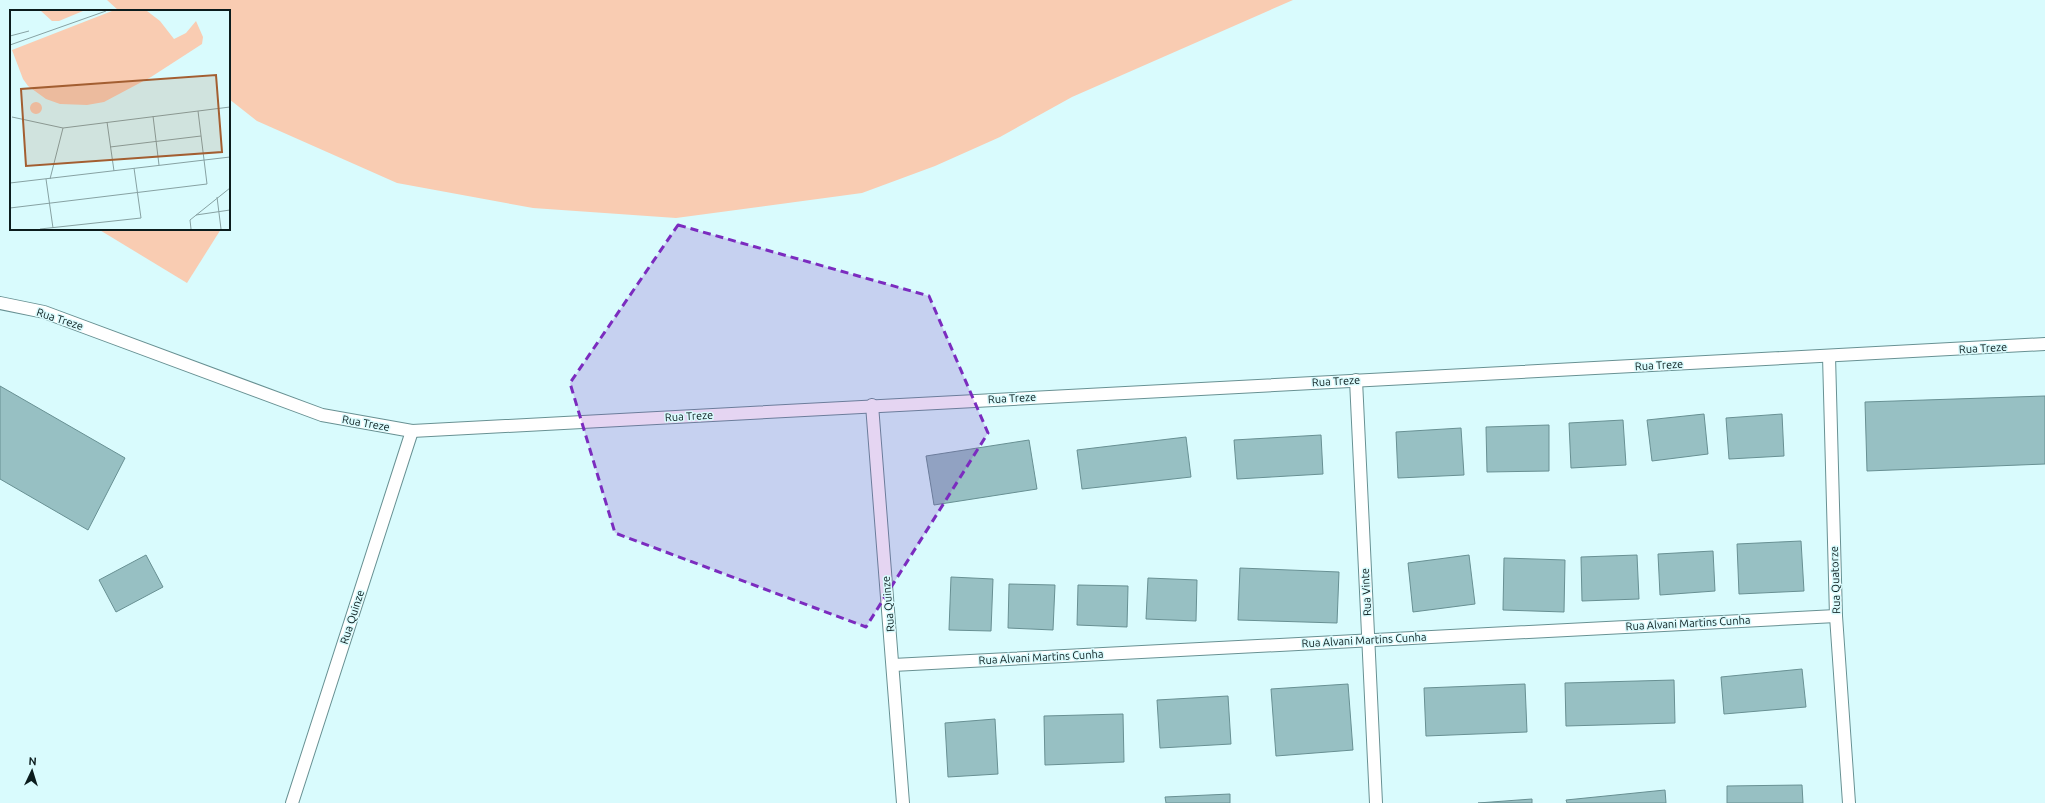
<svg xmlns="http://www.w3.org/2000/svg" width="2045" height="803" font-family="Ubuntu,sans-serif">
<rect width="100%" height="100%" fill="#d9fbfd"/>
<!-- green -->
<g fill="#f9ccb2">
<polygon points="107,0 1293,0 1072,97 1000,137 935,166 862,193 676,218 533,208 397,183 257,121 229,99 229,11 119,11"/>
<polygon points="98,229 221,229 187,283"/>
</g>
<!-- building -->
<g fill="#97c0c3" stroke="#689093">
<polygon points="0,386 125,458 88,530 0,479"/>
<polygon points="2045,396 2045,464 1867,471 1865,402"/>
<polygon points="1704,414 1708,454 1652,461 1647,420"/>
<polygon points="1782,414 1784,456 1729,459 1726,418"/>
<polygon points="1623,420 1626,465 1571,468 1569,423"/>
<polygon points="1549,425 1549,471 1487,472 1486,427"/>
<polygon points="1461,428 1464,475 1398,478 1396,432"/>
<polygon points="1321,435 1323,474 1237,479 1234,440"/>
<polygon points="1186,437 1191,477 1082,489 1077,450"/>
<polygon points="1029,440 1037,489 934,505 926,456"/>
<polygon points="1801,541 1804,591 1739,594 1737,544"/>
<polygon points="1713,551 1715,591 1660,595 1658,554"/>
<polygon points="146,555 163,587 116,612 99,580"/>
<polygon points="1469,555 1475,604 1413,612 1408,563"/>
<polygon points="1637,555 1639,599 1582,601 1581,557"/>
<polygon points="1504,558 1565,560 1564,612 1503,610"/>
<polygon points="1240,568 1339,572 1337,623 1238,620"/>
<polygon points="951,577 993,579 991,631 949,630"/>
<polygon points="1148,578 1197,580 1196,621 1146,619"/>
<polygon points="1009,584 1055,585 1053,630 1008,628"/>
<polygon points="1078,585 1128,586 1127,627 1077,625"/>
<polygon points="1802,669 1806,707 1724,714 1721,677"/>
<polygon points="1674,680 1675,723 1566,726 1565,683"/>
<polygon points="1348,684 1353,750 1276,756 1271,689"/>
<polygon points="1525,684 1527,732 1426,736 1424,688"/>
<polygon points="1228,696 1231,744 1160,748 1157,700"/>
<polygon points="1123,714 1124,762 1045,765 1044,716"/>
<polygon points="995,719 998,774 948,777 945,723"/>
<polygon points="1802,785 1803,803 1727,803 1727,786"/>
<polygon points="1665,790 1666,803 1567,803 1566,800"/>
<polygon points="1230,794 1230,803 1166,803 1165,797"/>
<polygon points="1532,799 1532,803 1478,803"/>
</g>
<g fill="none" stroke-linecap="round" stroke-linejoin="round">
<!-- lane casing -->
<g stroke="#689193" stroke-width="14">
<g id="lane">
<polyline points="0,303 44,312 322,415 412,431 2045,344"/>
<polyline points="1829,356 1836,616 1849,803"/>
<polyline points="1356,380 1376,803"/>
<polyline points="872,405 903,803"/>
<polyline points="893,665 1836,616"/>
<polyline points="292,803 412,431"/>
</g>
</g>
<!-- lane -->
<use href="#lane" stroke="#fff" stroke-width="12"/>
</g>
<!-- marked area -->
<path fill="#7b2cbf" fill-opacity="0.2" stroke="#7b2cbf" stroke-width="3" stroke-dasharray="8 5" stroke-linejoin="round" d="M678 225 929 296 988 433 866 627 615 533 570 383Z"/>
<g text-anchor="middle" stroke-width="3" stroke-linejoin="round" paint-order="stroke">
<!-- street labels -->
<g font-size="11" fill="#0b1c1d" stroke="#d9fbfd">
<text transform="translate(60 319) rotate(18)" y="4">Rua Treze</text>
<text transform="translate(1983 348) rotate(-3)" y="4">Rua Treze</text>
<text transform="translate(1659 365) rotate(-3)" y="4">Rua Treze</text>
<text transform="translate(1336 381) rotate(-3)" y="4">Rua Treze</text>
<text transform="translate(1012 398) rotate(-3)" y="4">Rua Treze</text>
<text transform="translate(689 416) rotate(-3)" y="4">Rua Treze</text>
<text transform="translate(366 423) rotate(10)" y="4">Rua Treze</text>
<text transform="translate(1835 580) rotate(-92)" y="4">Rua Quatorze</text>
<text transform="translate(1366 592) rotate(-93)" y="4">Rua Vinte</text>
<text transform="translate(888 604) rotate(-95)" y="4">Rua Quinze</text>
<text transform="translate(352 617) rotate(-72)" y="4">Rua Quinze</text>
<text transform="translate(1688 623) rotate(-3)" y="4">Rua Alvani Martins Cunha</text>
<text transform="translate(1364 640) rotate(-3)" y="4">Rua Alvani Martins Cunha</text>
<text transform="translate(1041 657) rotate(-3)" y="4">Rua Alvani Martins Cunha</text>
</g>
</g>
<!-- overview -->
<g transform="translate(10 10)">
<rect width="220" height="220" fill="#d9fbfd"/>
<path d="M31 1H73L49 11H42ZM102 1H137L150 11 164 29 176 23 186 11 193 27 192 34 141 67 94 92 77 95 50 94 36 89 18 76 13 69 2 40ZM20 98a6 6 0 1 1 12 0a6 6 0 1 1-12 0Z" fill="#f9ccb2"/>
<path fill="none" stroke="#87a2a3" stroke-width="1" d="M0 26 19 21M0 35 96 1M143 106 149 155M2 107 53 118 220 97M97 112 104 161M100 137 191 126M36 169 43 218M40 169 53 118M0 173 220 147M207 187 211 219M0 198 197 174 188 101M186 205 220 200M30 219 131 208 124 158M181 219 180 210 220 178"/>
<path fill="#a35e31" fill-opacity="0.15" stroke="#a35e31" stroke-width="2" d="M206 65 212 142 16 156 11 79Z"/>
<rect width="220" height="220" fill="none" stroke="#0b1c1d" stroke-width="2"/>
</g>
<!-- north arrow -->
<g transform="translate(32 771) rotate(4)" stroke="#d9fbfd" stroke-width="3" paint-order="stroke">
<path d="M0-3L7 15L0 10L-7 15Z" fill="#0b1c1d"/>
<text y="-6" font-size="11" font-weight="bold" text-anchor="middle" fill="#0b1c1d">N</text>
</g>
</svg>
